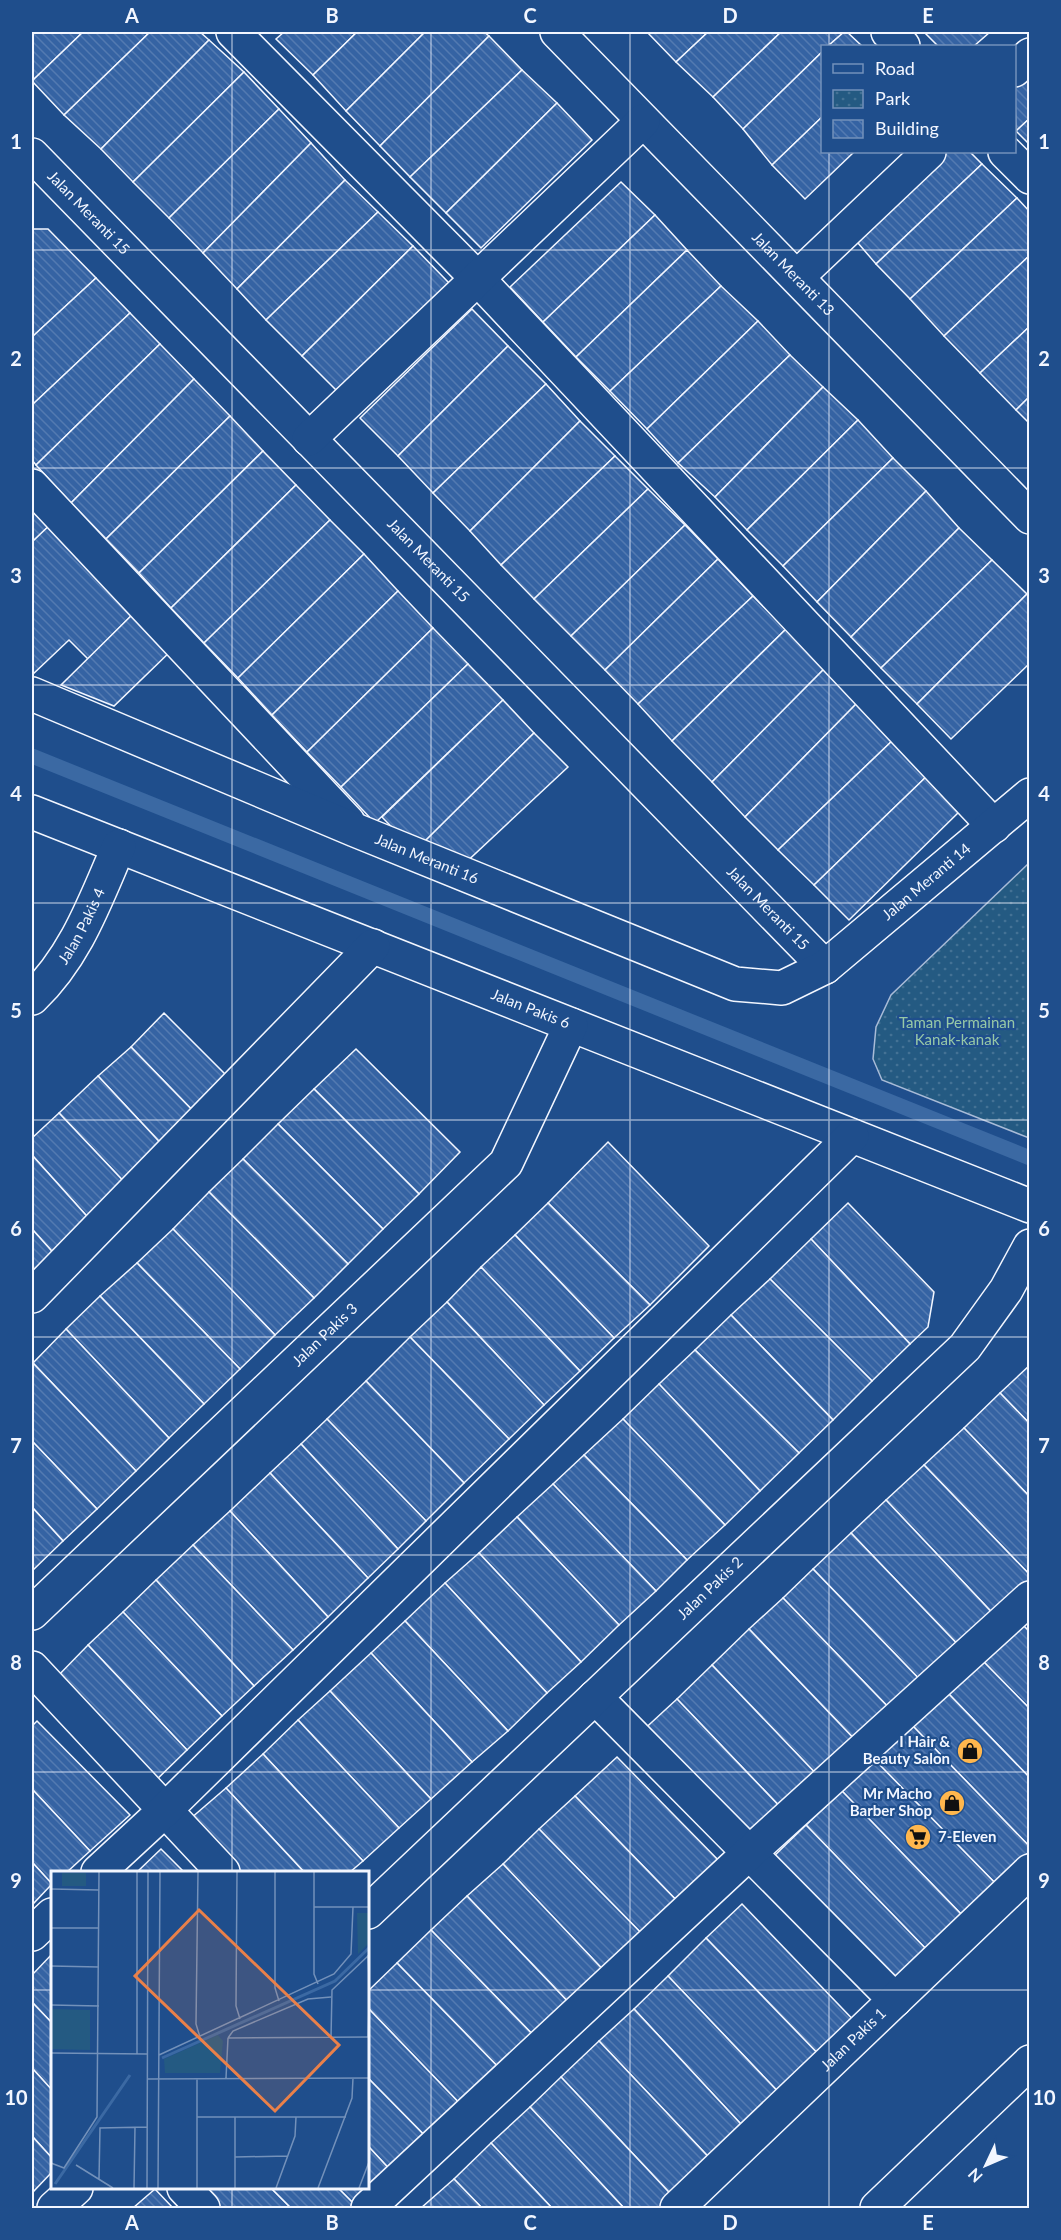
<svg xmlns="http://www.w3.org/2000/svg" width="1061" height="2240" font-family="Lato,sans-serif">
<defs>
<pattern id="park-dots" width="8" height="8" patternUnits="userSpaceOnUse" patternTransform="scale(1.5)"><rect width="8" height="8" fill="#245a82"/><path d="M2 2h.1M6 6h.1" fill="none" stroke="#447295" stroke-width="1.8" stroke-linecap="round"/></pattern>
<pattern id="building-back-hatch" width="6" height="6" patternUnits="userSpaceOnUse" patternTransform="scale(1.5)"><rect width="6" height="6" fill="#3563a3"/><path d="M-1 5l2 2M0 0l6 6M5-1l2 2" fill="none" stroke="#537ab1"/></pattern>
</defs>
<rect width="100%" height="100%" fill="#1f4e8c"/>
<!-- park -->
<polygon fill="url(#park-dots)" stroke="#a8bbd7" stroke-width="1.5" points="1029,863 1029,1138 882,1080 873,1059 876,1027 891,995"/>
<g fill="none" stroke-linecap="round" stroke-linejoin="round">
<!-- stream -->
<polyline stroke="#3b69a3" stroke-width="15" points="32,756 1030,1158"/>
</g>
<!-- building -->
<g fill="url(#building-back-hatch)" stroke="#f2f6ff" stroke-width="1.5">
<polygon points="32,32 83,32 32,81"/>
<polygon points="83,32 150,32 64,115 32,81"/>
<polygon points="150,32 200,32 209,40 101,149 64,115"/>
<polygon points="284,32 357,32 313,75 276,39"/>
<polygon points="357,32 425,32 346,111 313,75"/>
<polygon points="425,32 484,32 489,36 380,146 346,111"/>
<polygon points="647,32 708,32 676,62"/>
<polygon points="708,32 781,32 713,97 676,62"/>
<polygon points="781,32 844,32 828,46 822,46 822,52 743,129 713,97"/>
<polygon points="844,32 847,32 862,46 828,46"/>
<polygon points="924,32 990,32 974,46 938,46"/>
<polygon points="489,36 522,70 410,177 380,146"/>
<polygon points="209,40 244,72 133,182 101,149"/>
<polygon points="822,52 822,117 772,165 743,129"/>
<polygon points="1030,55 1030,118 1016,131 1014,69"/>
<polygon points="522,70 557,103 446,213 410,177"/>
<polygon points="244,72 279,109 169,218 133,182"/>
<polygon points="557,103 592,140 481,248 446,213"/>
<polygon points="279,109 311,143 203,253 169,218"/>
<polygon points="822,117 822,152 854,152 805,199 772,165"/>
<polygon points="1030,118 1030,145 1016,131"/>
<polygon points="311,143 345,180 237,289 203,253"/>
<polygon points="928,152 970,152 982,164 876,264 846,229"/>
<polygon points="982,164 1017,198 910,299 876,264"/>
<polygon points="345,180 378,212 266,320 237,289"/>
<polygon points="621,182 655,215 543,322 510,287"/>
<polygon points="1017,198 1030,212 1030,255 944,336 910,299"/>
<polygon points="378,212 413,246 302,356 266,320"/>
<polygon points="655,215 687,250 576,357 543,322"/>
<polygon points="32,229 48,229 96,278 32,337"/>
<polygon points="413,246 449,283 337,391 302,356"/>
<polygon points="687,250 721,286 610,391 576,357"/>
<polygon points="1030,255 1030,326 980,373 944,336"/>
<polygon points="96,278 130,313 32,405 32,337"/>
<polygon points="721,286 758,321 647,429 610,391"/>
<polygon points="472,309 508,346 398,456 360,418"/>
<polygon points="130,313 160,344 36,465 32,460 32,405"/>
<polygon points="758,321 790,355 678,463 647,429"/>
<polygon points="1030,326 1030,396 1016,410 980,373"/>
<polygon points="160,344 194,379 71,503 36,465"/>
<polygon points="508,346 546,384 433,493 398,456"/>
<polygon points="790,355 823,387 715,497 678,463"/>
<polygon points="194,379 230,416 106,539 71,503"/>
<polygon points="546,384 580,421 470,531 433,493"/>
<polygon points="823,387 858,420 747,530 715,497"/>
<polygon points="1030,396 1030,424 1016,410"/>
<polygon points="230,416 263,451 139,573 106,539"/>
<polygon points="858,420 893,458 783,566 747,530"/>
<polygon points="580,421 615,456 501,565 470,531"/>
<polygon points="263,451 296,485 171,608 139,573"/>
<polygon points="615,456 648,489 534,599 501,565"/>
<polygon points="893,458 926,491 817,602 783,566"/>
<polygon points="296,485 330,520 204,643 171,608"/>
<polygon points="648,489 685,525 571,636 534,599"/>
<polygon points="926,491 959,528 851,637 817,602"/>
<polygon points="32,496 54,521 32,542"/>
<polygon points="330,520 364,554 238,678 204,643"/>
<polygon points="54,521 139,608 88,659 69,640 32,675 32,542"/>
<polygon points="685,525 718,559 605,670 571,636"/>
<polygon points="959,528 992,560 881,668 851,637"/>
<polygon points="364,554 398,591 272,715 238,678"/>
<polygon points="718,559 753,596 638,704 605,670"/>
<polygon points="992,560 1027,594 917,704 881,668"/>
<polygon points="398,591 433,628 307,752 272,715"/>
<polygon points="1027,594 1030,596 1030,663 951,739 917,704"/>
<polygon points="753,596 786,629 672,741 638,704"/>
<polygon points="139,608 175,647 114,706 61,685"/>
<polygon points="433,628 468,664 341,787 307,752"/>
<polygon points="786,629 824,669 712,782 672,741"/>
<polygon points="468,664 503,700 375,823 341,787"/>
<polygon points="824,669 858,702 745,817 712,782"/>
<polygon points="503,700 534,733 415,851 382,817"/>
<polygon points="858,702 893,740 778,850 745,817"/>
<polygon points="534,733 568,767 462,866 421,845"/>
<polygon points="893,740 928,775 814,885 778,850"/>
<polygon points="928,775 962,809 849,920 814,885"/>
<polygon points="164,1013 236,1085 201,1119 131,1047"/>
<polygon points="131,1047 201,1119 168,1151 98,1076"/>
<polygon points="356,1049 460,1152 419,1194 314,1089"/>
<polygon points="98,1076 168,1151 130,1188 59,1113"/>
<polygon points="314,1089 419,1194 383,1229 278,1124"/>
<polygon points="59,1113 130,1188 93,1223 32,1155 32,1138"/>
<polygon points="278,1124 383,1229 348,1264 243,1159"/>
<polygon points="608,1142 709,1246 650,1305 548,1203"/>
<polygon points="32,1155 93,1223 58,1258 32,1229"/>
<polygon points="243,1159 348,1264 314,1298 209,1192"/>
<polygon points="209,1192 314,1298 275,1335 173,1229"/>
<polygon points="548,1203 650,1305 614,1338 515,1235"/>
<polygon points="848,1203 934,1292 928,1327 910,1344 811,1239"/>
<polygon points="32,1229 58,1258 32,1285"/>
<polygon points="173,1229 275,1335 240,1369 137,1263"/>
<polygon points="515,1235 614,1338 580,1371 481,1267"/>
<polygon points="811,1239 910,1344 872,1381 770,1279"/>
<polygon points="137,1263 240,1369 204,1404 100,1296"/>
<polygon points="481,1267 580,1371 544,1405 447,1302"/>
<polygon points="770,1279 872,1381 833,1420 731,1315"/>
<polygon points="100,1296 204,1404 169,1438 66,1329"/>
<polygon points="447,1302 544,1405 509,1439 410,1337"/>
<polygon points="731,1315 833,1420 799,1453 695,1350"/>
<polygon points="66,1329 169,1438 136,1471 33,1363"/>
<polygon points="410,1337 509,1439 464,1483 366,1381"/>
<polygon points="695,1350 799,1453 760,1491 659,1384"/>
<polygon points="33,1363 136,1471 97,1509 32,1441"/>
<polygon points="1030,1365 1030,1424 1000,1393"/>
<polygon points="366,1381 464,1483 426,1521 327,1419"/>
<polygon points="659,1384 760,1491 725,1525 623,1419"/>
<polygon points="1000,1393 1030,1424 1030,1497 964,1428"/>
<polygon points="327,1419 426,1521 398,1549 301,1444"/>
<polygon points="623,1419 725,1525 687,1560 584,1455"/>
<polygon points="964,1428 1030,1497 1030,1575 924,1465"/>
<polygon points="32,1441 97,1509 63,1541 32,1507"/>
<polygon points="301,1444 398,1549 368,1578 270,1473"/>
<polygon points="584,1455 687,1560 656,1591 553,1484"/>
<polygon points="924,1465 1030,1575 1030,1594 1000,1621 886,1500"/>
<polygon points="270,1473 368,1578 328,1617 230,1511"/>
<polygon points="553,1484 656,1591 619,1625 517,1517"/>
<polygon points="886,1500 1000,1621 965,1652 851,1533"/>
<polygon points="32,1507 63,1541 32,1571"/>
<polygon points="230,1511 328,1617 293,1650 193,1545"/>
<polygon points="517,1517 619,1625 581,1662 479,1553"/>
<polygon points="851,1533 965,1652 926,1686 813,1569"/>
<polygon points="193,1545 293,1650 254,1686 156,1580"/>
<polygon points="479,1553 581,1662 547,1693 445,1583"/>
<polygon points="813,1569 926,1686 894,1713 783,1598"/>
<polygon points="156,1580 254,1686 222,1716 123,1612"/>
<polygon points="445,1583 547,1693 508,1731 405,1621"/>
<polygon points="783,1598 894,1713 861,1746 749,1629"/>
<polygon points="123,1612 222,1716 187,1750 88,1645"/>
<polygon points="405,1621 508,1731 472,1762 371,1653"/>
<polygon points="1020,1622 1030,1632 1030,1709 981,1659"/>
<polygon points="749,1629 861,1746 822,1780 712,1665"/>
<polygon points="88,1645 187,1750 150,1786 52,1682"/>
<polygon points="371,1653 472,1762 431,1799 330,1691"/>
<polygon points="981,1659 1030,1709 1030,1778 946,1691"/>
<polygon points="712,1665 822,1780 786,1813 677,1699"/>
<polygon points="330,1691 431,1799 399,1828 298,1720"/>
<polygon points="946,1691 1030,1778 1030,1847 911,1724"/>
<polygon points="677,1699 786,1813 749,1848 639,1734"/>
<polygon points="298,1720 399,1828 363,1861 263,1754"/>
<polygon points="37,1721 130,1815 90,1851 32,1789 32,1726"/>
<polygon points="911,1724 1030,1847 1030,1851 995,1883 874,1759"/>
<polygon points="263,1754 363,1861 350,1872 304,1872 226,1788"/>
<polygon points="617,1757 726,1868 684,1908 575,1796"/>
<polygon points="874,1759 995,1883 962,1915 842,1791"/>
<polygon points="226,1788 304,1872 228,1872 183,1825"/>
<polygon points="32,1789 90,1851 67,1872 52,1872 52,1884 32,1862"/>
<polygon points="842,1791 962,1915 926,1949 806,1825"/>
<polygon points="575,1796 684,1908 648,1940 539,1829"/>
<polygon points="806,1825 926,1949 890,1984 769,1861"/>
<polygon points="539,1829 648,1940 609,1976 503,1864"/>
<polygon points="161,1849 184,1872 137,1872"/>
<polygon points="32,1862 52,1884 32,1905"/>
<polygon points="503,1864 609,1976 574,2008 467,1896"/>
<polygon points="467,1896 574,2008 539,2041 431,1930"/>
<polygon points="742,1904 863,2030 827,2063 706,1938"/>
<polygon points="431,1930 539,2041 504,2073 397,1963"/>
<polygon points="706,1938 827,2063 787,2101 668,1976"/>
<polygon points="52,1954 52,2023 32,2002 32,1975"/>
<polygon points="397,1963 504,2073 465,2109 368,2008 368,1991"/>
<polygon points="668,1976 787,2101 752,2136 634,2009"/>
<polygon points="32,2002 52,2023 52,2090 32,2068"/>
<polygon points="368,2008 465,2109 431,2142 368,2078"/>
<polygon points="634,2009 752,2136 719,2168 599,2041"/>
<polygon points="599,2041 719,2168 680,2204 561,2077"/>
<polygon points="32,2068 52,2090 52,2158 32,2136"/>
<polygon points="561,2077 680,2204 675,2208 624,2208 530,2107"/>
<polygon points="368,2078 431,2142 395,2175 368,2146"/>
<polygon points="530,2107 624,2208 552,2208 491,2143"/>
<polygon points="32,2136 52,2158 52,2172 32,2193"/>
<polygon points="491,2143 552,2208 482,2208 454,2179"/>
<polygon points="368,2146 395,2175 358,2208 338,2188 368,2188"/>
<polygon points="454,2179 482,2208 421,2208"/>
<polygon points="194,2188 271,2188 291,2208 214,2208"/>
<polygon points="271,2188 338,2188 358,2208 291,2208"/>
<polygon points="155,2189 173,2208 133,2208"/>
</g>
<g fill="none" stroke-linecap="round" stroke-linejoin="round">
<!-- minor casing -->
<g stroke="#f2f6ff" stroke-width="36">
<g id="minor">
<polyline points="233,32 477,278 994,826"/>
<path id="s1" d="M557 32 1030 517"/>
<polyline points="888,32 903,46"/>
<polyline points="1014,70 1030,55"/>
<polyline points="1005,152 1030,177"/>
<path id="s2" d="M32 155 825 967"/>
<polyline points="797,277 929,152"/>
<polyline points="309,439 643,121"/>
<polyline points="32,486 348,822"/>
<path id="s3" d="M32 694 355 830 735 984 782 988 825 967 1030 795"/>
<path id="s4" d="M32 812 1030 1206"/>
<path id="s5" d="M32 998C76 956 95 901 119 846"/>
<polyline points="32,1296 373,946"/>
<path id="s6" d="M32 1613 506 1163 571 1025"/>
<polyline points="32,1668 223,1872"/>
<polyline points="595,1697 895,2000"/>
<polyline points="98,1872 164,1811 852,1136"/>
<path id="s7" d="M368 1912 965 1347 1006 1290 1030 1246"/>
<polyline points="32,1934 52,1915"/>
<polyline points="184,2188 203,2208"/>
<polyline points="54,2208 76,2188"/>
<polyline points="368,2208 748,1854 1030,1598"/>
<path id="s8" d="M677 2208 1030 1871"/>
<polyline points="877,2208 1030,2062"/>
</g>
</g>
<!-- minor -->
<use href="#minor" stroke="#1f4e8c" stroke-width="33"/>
</g>
<!-- grid -->
<path fill="none" stroke="#f2f6ff" stroke-width="1.5" stroke-opacity="0.55" d="M232 32V1872M431 32V2208M630 32V2208M829 32V46M829 152V2208M32 250H1030M32 468H1030M32 685H1030M32 903H1030M32 1120H1030M32 1337H1030M32 1555H1030M32 1772H1030M32 1990H52M368 1990H1030M232 2188V2208"/>
<!-- icons -->
<defs>
<g id="shop-disc" transform="scale(1.35)"><circle r="9.5" fill="#ffb74d" stroke="#1f4e8c"/><path d="M-5-2.5h2.3a2.7 3.5 0 0 1 5.4 0H5L5.5 6h-11ZM-1.5-2.5h3a1.5 2.3 0 0 0-3 0Z" fill="#111"/></g>
<g id="supermarket-disc" transform="scale(1.35)"><circle r="9.5" fill="#ffb74d" stroke="#1f4e8c"/><path d="M-6-5.5h2.5l.6 2H6L4.5 2H-2.5L-4.4-4H-6ZM-1.5 3.2a1.3 1.3 0 1 0 .1 0ZM3 3.2a1.3 1.3 0 1 0 .1 0Z" fill="#111"/></g>
</defs>
<g fill-rule="evenodd">
<use href="#shop-disc" x="970" y="1751"/>
<use href="#shop-disc" x="952" y="1803"/>
<use href="#supermarket-disc" x="918" y="1837"/>
</g>
<g text-anchor="middle" stroke-width="4.5" stroke-linejoin="round" paint-order="stroke">
<!-- street labels -->
<g font-size="15" fill="#f2f6ff" stroke="#1f4e8c">
<text dy="5" stroke="none"><textPath href="#s2" startOffset="81">Jalan Meranti 15</textPath></text>
<text dy="5" stroke="none"><textPath href="#s1" startOffset="338">Jalan Meranti 13</textPath></text>
<text dy="5" stroke="none"><textPath href="#s2" startOffset="567">Jalan Meranti 15</textPath></text>
<text dy="5" stroke="none"><textPath href="#s3" startOffset="428">Jalan Meranti 16</textPath></text>
<text dy="5" stroke="none"><textPath href="#s3" startOffset="988">Jalan Meranti 14</textPath></text>
<text dy="5" stroke="none"><textPath href="#s2" startOffset="1053">Jalan Meranti 15</textPath></text>
<text dy="5" stroke="none"><textPath href="#s5" startOffset="88">Jalan Pakis 4</textPath></text>
<text dy="5" stroke="none"><textPath href="#s4" startOffset="536">Jalan Pakis 6</textPath></text>
<text dy="5" stroke="none"><textPath href="#s6" startOffset="404">Jalan Pakis 3</textPath></text>
<text dy="5" stroke="none"><textPath href="#s7" startOffset="471">Jalan Pakis 2</textPath></text>
<text dy="5" stroke="none"><textPath href="#s8" startOffset="244">Jalan Pakis 1</textPath></text>
</g>
<!-- park labels -->
<g font-size="15" fill="#97c8a6" stroke="#1f4e8c">
<text x="957" y="1028">Taman Permainan<tspan x="957" dy="17">Kanak-kanak</tspan></text>
</g>
<!-- poi labels -->
<g font-size="15" font-weight="bold" fill="#f2f6ff" stroke="#1f4e8c" text-anchor="end">
<text x="950" y="1747">I Hair &amp;<tspan x="950" dy="17">Beauty Salon</tspan></text>
<text x="932" y="1799">Mr Macho<tspan x="932" dy="17">Barber Shop</tspan></text>
<text x="938" y="1842" text-anchor="start">7-Eleven</text>
</g>
</g>
<!-- overview -->
<g transform="translate(51 1871)">
<rect width="318" height="318" fill="#1f4e8c"/>
<path d="M306 42H318V72L307 83ZM0 138 39 139V179L0 178ZM167 164 172 170 169 202H114L113 188Z" fill="#245a82"/>
<path d="M11 2H35V15H11Z" fill="#245a82"/>
<path fill="none" stroke="#3b69a3" stroke-width="3" d="M111 187 284 110 318 77M4 313 79 204"/>
<path fill="none" stroke="#7391ba" stroke-width="1.5" d="M147 1 145 153 149 166M186 1 185 135 189 148M224 1V117L228 130M263 1V103L267 113M0 18 48 19M263 36H318M0 57H48M317 84 318 108M0 95 48 96M0 134 48 135M317 166 318 135M177 167 318 166M177 167 182 160 257 128 280 126M280 167 281 119 318 84M0 182 96 183M86 183V1M108 184 283 103 300 83 302 36M175 207 177 167M96 208 318 207M146 246H295M184 246V317M184 286 237 285M0 292 13 297 46 246 48 1M25 294 62 317M48 308 49 257 96 256M83 317 84 256M96 317 97 1M107 317 109 1M146 317V207M225 317 244 265 245 246M267 317 301 227 302 207M308 317 318 291"/>
<path fill="#ea8049" fill-opacity="0.15" stroke="#ea8049" stroke-width="3" d="M148 39 288 174 224 240 84 105Z"/>
<rect width="318" height="318" fill="none" stroke="#f2f6ff" stroke-width="3"/>
</g>
<!-- border -->
<rect width="1061" height="2240" fill="none" stroke="#1f4e8c" stroke-width="66"/>
<!-- legend -->
<rect x="821" y="45" width="195" height="108" fill="#1f4e8c" stroke="#7391ba" stroke-width="1.5"/>
<rect x="833" y="64" width="30" height="9" fill="#1f4e8c" stroke="#7391ba" stroke-width="1.5"/>
<text x="875" y="75" font-size="18" fill="#f2f6ff">Road</text>
<rect x="833" y="90" width="30" height="18" fill="url(#park-dots)" stroke="#7391ba" stroke-width="1.5"/>
<text x="875" y="105" font-size="18" fill="#f2f6ff">Park</text>
<rect x="833" y="120" width="30" height="18" fill="url(#building-back-hatch)" stroke="#7391ba" stroke-width="1.5"/>
<text x="875" y="135" font-size="18" fill="#f2f6ff">Building</text>
<!-- north arrow -->
<g transform="translate(986 2165) rotate(226)" stroke="#1f4e8c" stroke-width="4.5" paint-order="stroke">
<path d="M0-4.5L10 22L0 15L-10 22Z" fill="#f2f6ff"/>
<text y="-9" font-size="16" font-weight="bold" text-anchor="middle" fill="#f2f6ff">N</text>
</g>
<rect x="33" y="33" width="995" height="2174" fill="none" stroke="#f2f6ff" stroke-width="2"/>
<g font-size="20" text-anchor="middle" font-weight="bold" fill="#f2f6ff">
<text x="132" y="23">A</text>
<text x="332" y="23">B</text>
<text x="530" y="23">C</text>
<text x="730" y="23">D</text>
<text x="928" y="23">E</text>
<text x="16" y="149">1</text>
<text x="1044" y="149">1</text>
<text x="16" y="366">2</text>
<text x="1044" y="366">2</text>
<text x="16" y="583">3</text>
<text x="1044" y="583">3</text>
<text x="16" y="801">4</text>
<text x="1044" y="801">4</text>
<text x="16" y="1018">5</text>
<text x="1044" y="1018">5</text>
<text x="16" y="1236">6</text>
<text x="1044" y="1236">6</text>
<text x="16" y="1453">7</text>
<text x="1044" y="1453">7</text>
<text x="16" y="1670">8</text>
<text x="1044" y="1670">8</text>
<text x="16" y="1888">9</text>
<text x="1044" y="1888">9</text>
<text x="16" y="2105">10</text>
<text x="1044" y="2105">10</text>
<text x="132" y="2230">A</text>
<text x="332" y="2230">B</text>
<text x="530" y="2230">C</text>
<text x="730" y="2230">D</text>
<text x="928" y="2230">E</text>
</g>
</svg>
